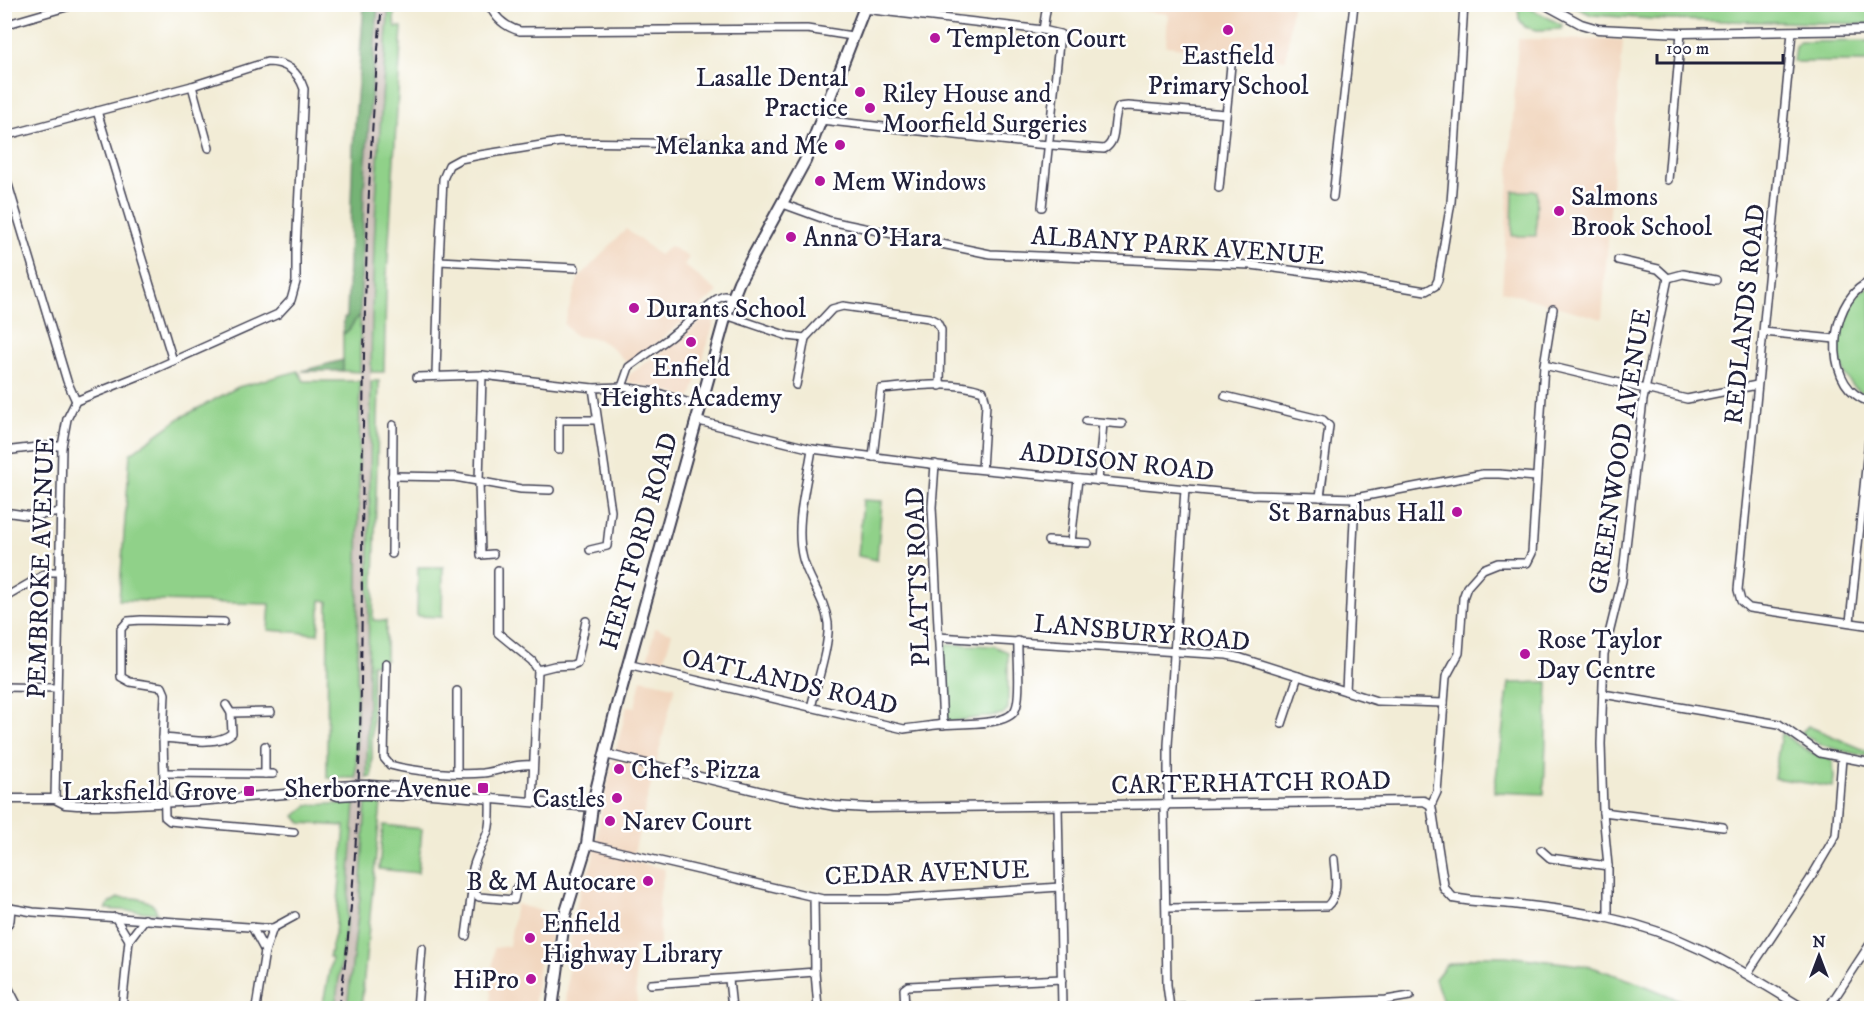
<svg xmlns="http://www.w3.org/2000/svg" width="1876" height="1013" font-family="'IM FELL DW Pica',serif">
<rect width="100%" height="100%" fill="#fff"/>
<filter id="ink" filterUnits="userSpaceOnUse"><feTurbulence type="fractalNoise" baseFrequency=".0167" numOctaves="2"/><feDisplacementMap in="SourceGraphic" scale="12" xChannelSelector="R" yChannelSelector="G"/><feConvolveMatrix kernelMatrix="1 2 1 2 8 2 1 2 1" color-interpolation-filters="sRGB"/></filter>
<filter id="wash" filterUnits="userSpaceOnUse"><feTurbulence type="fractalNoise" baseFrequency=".008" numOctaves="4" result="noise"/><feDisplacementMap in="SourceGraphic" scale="24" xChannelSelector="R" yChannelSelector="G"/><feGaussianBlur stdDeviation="1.35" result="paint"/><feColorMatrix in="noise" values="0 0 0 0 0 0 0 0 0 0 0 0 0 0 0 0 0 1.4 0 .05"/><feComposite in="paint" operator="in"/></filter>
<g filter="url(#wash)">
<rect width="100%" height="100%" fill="#f2ecd6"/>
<!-- built -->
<g fill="#f1d5bd">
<polygon points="1085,4 1292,5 1286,60 1166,46 1168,14"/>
<polygon points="1518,39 1623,40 1602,319 1502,291"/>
<polygon points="626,229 659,255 670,246 689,257 684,265 718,292 630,366 611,347 598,339 575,336 564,324 578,279"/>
<polygon points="718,309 691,398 627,382 629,375"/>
<polygon points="655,628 672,633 663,663 648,658"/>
<polygon points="641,679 675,686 632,861 665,869 659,897 660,946 634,947 637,1007 566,1005 572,920 583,882 592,863 603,801 627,706 635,707"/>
<polygon points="516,904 555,915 547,956 540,955 534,1008 490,1008 494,948 509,946"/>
</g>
<!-- industrial -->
<polygon fill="#cec1ba" points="378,5 389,5 380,125 371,307 366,821 355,949 347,1008 335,1008 347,917 355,820 362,232 367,140"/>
<!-- green -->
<g fill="#90d189" stroke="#597a62" stroke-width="1.5">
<path d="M389 5H394V22L396 27H402L386 290 384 372H371C372 250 379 127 389 5Z"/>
<polygon points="1518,5 1524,5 1562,25 1561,29 1537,30 1525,27 1519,19"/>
<polygon points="1570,5 1871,5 1871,24 1668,20 1592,15"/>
<polygon points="1871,41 1871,62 1793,62 1795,46 1799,42"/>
<polygon points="1513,191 1537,191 1536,236 1512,236"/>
<path d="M1871 286V398C1863 394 1854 389 1849 381 1830 354 1837 297 1871 286Z"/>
<path d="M360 316V372L343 371V334C352 331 352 320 360 316Z"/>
<polygon points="298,371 304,381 360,381 356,778 327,778 328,601 321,600 318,634 268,630 270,604 119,600 130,454 180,418 238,387"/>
<polygon points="371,381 379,381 373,620 386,621 386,660 383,660 382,664 372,664 372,777 367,778"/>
<polygon points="863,500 882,501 877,560 858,556"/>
<polygon points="418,567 443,567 442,617 417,616"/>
<polygon points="948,644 994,646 1008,652 1008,709 1003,714 950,722 946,719 942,649"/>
<polygon points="1548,682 1544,794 1494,792 1509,683"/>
<path d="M1808 726 1867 751 1866 756C1842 751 1822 748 1801 733Z"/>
<polygon points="1781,733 1810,752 1833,761 1834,779 1832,787 1774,778"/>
<polygon points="355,803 347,917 335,1008 322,1008 332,958 329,957 335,934 345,826 301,823 295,816 308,805"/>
<polygon points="366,803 381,803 361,1008 347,1008 360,897"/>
<polygon points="383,825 422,829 418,873 379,869"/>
<path d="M118 898C131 897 154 897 157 913L106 909 109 903Z"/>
<polygon points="1481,956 1506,956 1589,966 1636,982 1699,1008 1445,1008 1435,979 1446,965"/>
</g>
<!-- forest -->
<g fill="#74b375" stroke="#4b6a58" stroke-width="1.5">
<path d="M364 5H378L364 188 360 316C352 320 352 331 343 334L344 318 347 317 353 148Z"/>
<polygon points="343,360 343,371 302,371"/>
</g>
</g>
<g filter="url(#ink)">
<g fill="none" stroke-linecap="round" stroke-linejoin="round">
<!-- minor casing -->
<g stroke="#414052" stroke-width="10">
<g id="minor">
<path d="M489 4C495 18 505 27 520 31L807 29 852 36"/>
<polyline points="864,9 1043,30 1060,34 1042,207"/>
<polyline points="4,25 77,4"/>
<polyline points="1043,30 1047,4"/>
<polyline points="1792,32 1738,590 1741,601 1749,608 1872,626"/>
<polyline points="192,86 209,148"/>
<polyline points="97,111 173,361"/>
<path d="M821 120 1037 144 1104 149C1119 141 1111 120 1119 107L1128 106 1226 114"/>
<path d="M4 136 192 86 267 62C286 62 298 71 304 89L296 250V282L291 300 278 314 146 373 76 401 67 419 62 446 55 799"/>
<polyline points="4,171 67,381 76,401"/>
<polyline points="1668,180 1681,33"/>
<polyline points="1219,188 1231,65"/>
<polyline points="1333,197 1354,4"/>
<polyline points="783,204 830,221 990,254 1251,265 1327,275 1426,291 1435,286 1438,280 1451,202 1454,164 1464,4"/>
<polyline points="1618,260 1658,269 1668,278 1683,274 1716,280"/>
<polyline points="439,261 575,268"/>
<path d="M1872 281C1832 295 1823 369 1855 394 1860 398 1866 401 1872 403"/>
<polyline points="726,315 788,336 805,338"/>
<polyline points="1763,332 1835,339"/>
<polyline points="1544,365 1687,399 1757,385"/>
<polyline points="436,375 439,261 443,179 449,165 460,159 480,155 560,142 716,144 731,149"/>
<polyline points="482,375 479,481 481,555 493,554"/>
<polyline points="417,377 482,375 593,388 622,387 655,392 699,406"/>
<polyline points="796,385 805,338 832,309 843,306 929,318 937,322 941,330 940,386"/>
<polyline points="622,387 629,367 669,338 717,299 724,296 732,297"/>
<polyline points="1225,396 1323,420 1329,426 1320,497"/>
<polyline points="695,420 812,449 954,467 1251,495 1355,498 1483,474 1499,474 1536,477"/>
<polyline points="1086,421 1122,424"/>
<polyline points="559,450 559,420 597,420"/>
<polyline points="4,451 46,446 62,446"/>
<path d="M873 457 881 389C914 386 951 380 983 391L986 404 982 469"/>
<polyline points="935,464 932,507 943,725"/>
<polyline points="392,476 455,477 521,489 550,490"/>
<polyline points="1098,481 1103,423"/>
<polyline points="4,512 32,516 61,512"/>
<polyline points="1048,541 1088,543"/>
<polyline points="1071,542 1078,479"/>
<polyline points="590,550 607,546 611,511 593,388"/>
<polyline points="392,554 393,425"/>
<polyline points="498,570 498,633 532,661 538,670 532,802"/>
<polyline points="4,598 49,572 59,572"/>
<polyline points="224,622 141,620 128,621 121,629 121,677 130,682 162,687 165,694 163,738 165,817 170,821 179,822 294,832"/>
<polyline points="1850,622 1872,410"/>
<polyline points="938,637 1227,655 1241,658 1377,701 1444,703"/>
<path d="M386 663 384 758 390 765C415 772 458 775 483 773 501 771 515 763 533 765"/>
<path d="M627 664 904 729C915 728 926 726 936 725 954 723 1007 727 1015 710 1022 698 1017 657 1018 641"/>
<polyline points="538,670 554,666 572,665 577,663 586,621"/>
<polyline points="4,687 56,688"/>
<polyline points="1346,691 1355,498"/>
<polyline points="1603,694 1779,724 1820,753 1872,763"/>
<polyline points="226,705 231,713"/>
<path d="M811 708C816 685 830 645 828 623 825 599 809 581 803 559 794 525 807 483 812 449"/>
<polyline points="1282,724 1298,676"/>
<path d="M163 738C183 739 216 747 232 733L231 713 271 712"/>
<polyline points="265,746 265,774"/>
<polyline points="164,773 273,774"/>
<polyline points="457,773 457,691"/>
<path d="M490 798C490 808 491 821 488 831 480 852 468 868 472 891L479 897 514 900 517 887"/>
<polyline points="1431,805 1437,792 1446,677 1459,653 1463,598 1467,587 1483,569 1498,563 1527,563 1532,553 1544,365 1553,309"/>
<polyline points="1058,806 1062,1008"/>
<polyline points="1603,812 1723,827"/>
<polyline points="587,844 823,899 889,899 1060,887"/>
<polyline points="1541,850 1550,858 1608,866"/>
<polyline points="814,897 815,972 818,1008"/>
<polyline points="4,907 33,912 263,928 273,928 295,916"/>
<path d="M1167 908 1327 906C1340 895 1335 874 1334 859"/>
<polyline points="115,917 129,940"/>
<polyline points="1608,918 1608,866 1603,812 1601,744 1604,654 1622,581 1643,400 1668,278"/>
<polyline points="252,927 265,951"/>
<polyline points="4,931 10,920 11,908"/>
<polyline points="466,936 472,891"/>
<polyline points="1747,974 1809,881 1836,835 1842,758"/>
<polyline points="4,979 19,1008"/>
<polyline points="729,980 732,1008"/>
<polyline points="651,984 815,972"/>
<polyline points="122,1008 129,940 145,919"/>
<polyline points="256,1008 265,951 273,928"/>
<polyline points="417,1008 422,948"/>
<polyline points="905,1008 904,989 908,986 1062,979"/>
<polyline points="1170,1008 1167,985 1164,809 1168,804 1168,745 1185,489"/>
<polyline points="1170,1008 1386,1000 1410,996"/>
<polyline points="1828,1008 1872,941"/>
</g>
</g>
<!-- tertiary casing -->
<g stroke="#414052" stroke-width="11">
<g id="tertiary">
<polyline points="1544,4 1581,24 1598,29 1681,33 1872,30"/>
<path d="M605 754 779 796 835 806 867 808 1424 801 1431 805 1444 888 1453 898C1473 902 1493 902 1513 904 1545 908 1577 911 1608 918 1686 934 1737 968 1803 1008"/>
<polyline points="370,785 402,787 419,793 592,807"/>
<polyline points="323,791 338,796 354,795"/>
<polyline points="370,795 402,796 419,793"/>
<polyline points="4,799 55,799 65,804 77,805 114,805 198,801 323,791 337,786 354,785"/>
</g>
</g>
<!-- primary casing -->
<g stroke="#414052" stroke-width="14">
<polyline id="primary" points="552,1008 565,915 587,844 592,807 618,701 726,315 739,282 805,161 866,4"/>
</g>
<!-- minor -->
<use href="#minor" stroke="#fff" stroke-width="7"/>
<!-- tertiary -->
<use href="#tertiary" stroke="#fff" stroke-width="8"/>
<!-- primary -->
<use href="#primary" stroke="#fff" stroke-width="10"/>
<!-- rail -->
<path stroke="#22223b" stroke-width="2" stroke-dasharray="9 4.5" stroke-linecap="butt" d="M339 1008C361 861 361 713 362 565 363 378 364 191 382 4"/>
<!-- tertiary-bridge casing -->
<g stroke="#414052" stroke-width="11" stroke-linecap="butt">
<g id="tertiary-bridge">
<polyline points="354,785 370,785"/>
<polyline points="354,795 370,795"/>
</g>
</g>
<!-- tertiary-bridge -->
<use href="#tertiary-bridge" stroke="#fff" stroke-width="8"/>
</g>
</g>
<!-- markers -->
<g fill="#b5179e" stroke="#fff" stroke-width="2">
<circle cx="1228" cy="30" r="6"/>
<circle cx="935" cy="38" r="6"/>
<circle cx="860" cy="92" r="6"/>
<circle cx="870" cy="108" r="6"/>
<circle cx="840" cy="145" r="6"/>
<circle cx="820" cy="181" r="6"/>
<circle cx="1559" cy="211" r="6"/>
<circle cx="791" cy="237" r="6"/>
<circle cx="634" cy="308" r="6"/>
<circle cx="691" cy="342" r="6"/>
<circle cx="1457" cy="512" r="6"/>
<circle cx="1525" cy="654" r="6"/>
<circle cx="619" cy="769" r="6"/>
<rect x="477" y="782" width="12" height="12" rx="3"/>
<rect x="243" y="785" width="12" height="12" rx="3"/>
<circle cx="617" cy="798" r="6"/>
<circle cx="610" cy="821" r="6"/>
<circle cx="648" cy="881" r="6"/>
<circle cx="530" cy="938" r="6"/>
<circle cx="531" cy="979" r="6"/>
</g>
<g text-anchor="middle" stroke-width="5" stroke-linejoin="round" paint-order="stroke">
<!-- poi labels -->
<g font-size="26" fill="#22223b" stroke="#fff" text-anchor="start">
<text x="947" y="47">Templeton Court</text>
<text x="1228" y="64" text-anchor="middle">Eastfield<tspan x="1228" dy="30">Primary School</tspan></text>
<text x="848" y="86" text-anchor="end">Lasalle Dental<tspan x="848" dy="30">Practice</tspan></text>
<text x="882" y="102">Riley House and<tspan x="882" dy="30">Moorfield Surgeries</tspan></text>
<text x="828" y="154" text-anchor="end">Melanka and Me</text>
<text x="832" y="190">Mem Windows</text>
<text x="1571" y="205">Salmons<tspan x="1571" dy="30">Brook School</tspan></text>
<text x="803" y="246">Anna O'Hara</text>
<text x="646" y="317">Durants School</text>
<text x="691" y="376" text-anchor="middle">Enfield<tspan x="691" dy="30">Heights Academy</tspan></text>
<text x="1445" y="521" text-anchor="end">St Barnabus Hall</text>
<text x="1537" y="648">Rose Taylor<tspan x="1537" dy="30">Day Centre</tspan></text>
<text x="631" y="778">Chef's Pizza</text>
<text x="471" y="797" text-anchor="end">Sherborne Avenue</text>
<text x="237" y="800" text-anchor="end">Larksfield Grove</text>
<text x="605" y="807" text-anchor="end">Castles</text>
<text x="622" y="830">Narev Court</text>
<text x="636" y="890" text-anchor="end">B &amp; M Autocare</text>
<text x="542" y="932">Enfield<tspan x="542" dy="30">Highway Library</tspan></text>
<text x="519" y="988" text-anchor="end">HiPro</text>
</g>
<!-- street labels -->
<g font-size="26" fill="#22223b" stroke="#fff">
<text transform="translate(1178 245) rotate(4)" y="9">ALBANY PARK AVENUE</text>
<text transform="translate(1744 314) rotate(-84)" y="9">REDLANDS ROAD</text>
<text transform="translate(1619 451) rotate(-81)" y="9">GREENWOOD AVENUE</text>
<text transform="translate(1117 461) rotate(6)" y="9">ADDISON ROAD</text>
<text transform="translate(638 541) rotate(-74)" y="9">HERTFORD ROAD</text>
<text transform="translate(40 568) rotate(-88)" y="9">PEMBROKE AVENUE</text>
<text transform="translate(917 577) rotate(-92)" y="9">PLATTS ROAD</text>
<text transform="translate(1142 632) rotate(5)" y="9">LANSBURY ROAD</text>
<text transform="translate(790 681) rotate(13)" y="9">OATLANDS ROAD</text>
<text transform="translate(1251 782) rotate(-1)" y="9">CARTERHATCH ROAD</text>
<text transform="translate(927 872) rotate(-2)" y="9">CEDAR AVENUE</text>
</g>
</g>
<!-- margin -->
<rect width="1876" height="1013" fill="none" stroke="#fff" stroke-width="24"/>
<!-- north arrow -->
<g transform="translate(1819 956)" stroke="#ffffff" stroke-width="4.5" paint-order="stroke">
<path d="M0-4.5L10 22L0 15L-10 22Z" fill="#22223b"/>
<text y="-9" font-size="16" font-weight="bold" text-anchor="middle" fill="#22223b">N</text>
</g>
<!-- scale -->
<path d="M1657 54v9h126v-9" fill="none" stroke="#22223b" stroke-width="3"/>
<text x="1666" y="54" font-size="18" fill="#22223b" stroke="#ffffff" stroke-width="4.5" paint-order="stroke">100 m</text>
</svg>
